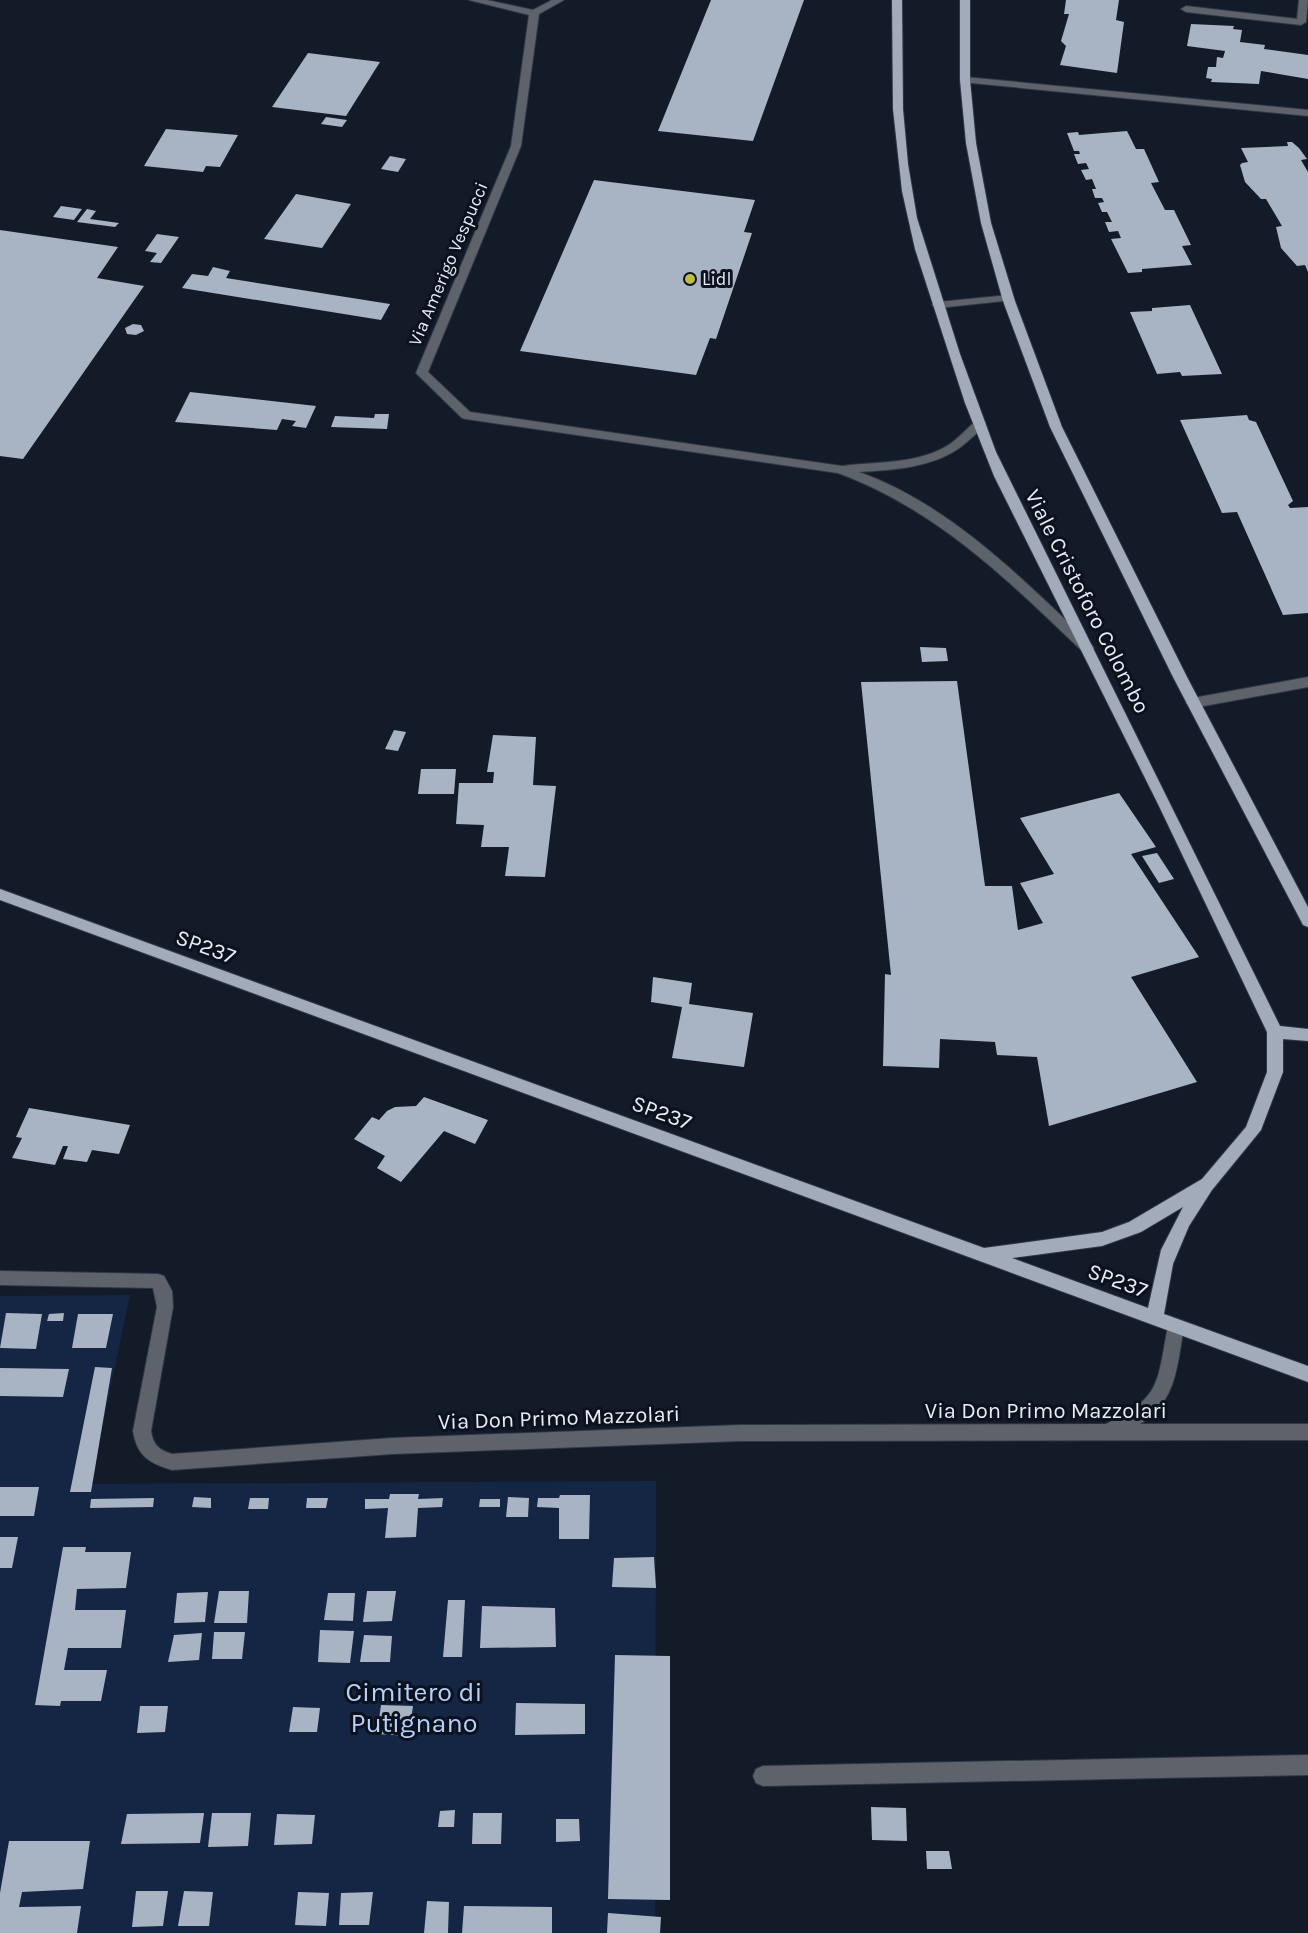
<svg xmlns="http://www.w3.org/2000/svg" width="1308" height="1933" font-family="Karla,sans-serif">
<rect width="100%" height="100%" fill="#131b28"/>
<!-- green -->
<polygon fill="#152644" points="130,1295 90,1484 656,1481 655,1933 0,1933 0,1296"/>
<!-- building -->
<g fill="#a8b3c4">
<polygon points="711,0 804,0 753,141 658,131"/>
<polygon points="1066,0 1119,0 1116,20 1124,22 1117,73 1060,65 1066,46 1061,41 1069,14 1064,14"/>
<polygon points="1191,24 1234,26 1233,29 1242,30 1240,42 1265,45 1264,49 1308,55 1308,79 1261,71 1259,84 1211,82 1212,79 1206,78 1208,67 1216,67 1217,57 1223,58 1225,51 1187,46"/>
<polygon points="308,53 380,62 346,116 272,107"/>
<polygon points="326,117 347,120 342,127 321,124"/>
<polygon points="166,129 238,135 220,167 206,166 203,172 144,166"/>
<polygon points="1127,131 1136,149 1144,149 1159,182 1151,183 1165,210 1174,210 1191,245 1182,246 1192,265 1142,269 1142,272 1128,273 1111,239 1121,238 1118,231 1109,232 1105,222 1112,222 1107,212 1102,212 1098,203 1104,202 1102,198 1095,198 1092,189 1096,189 1092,179 1086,180 1081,170 1089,169 1086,163 1078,164 1074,154 1080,154 1079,151 1074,151 1067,133 1078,132 1079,135"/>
<polygon points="1287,142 1292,142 1299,148 1307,159 1301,160 1308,172 1308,272 1305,265 1297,266 1281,248 1276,227 1282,226 1266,199 1261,199 1245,182 1240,165 1242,163 1248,162 1241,148 1288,146"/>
<polygon points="390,156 406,159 398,172 381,169"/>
<polygon points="594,180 755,200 744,232 752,233 716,339 710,338 696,375 520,351"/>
<polygon points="296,194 351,204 322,248 264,239"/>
<polygon points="61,206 82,209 74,220 53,217"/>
<polygon points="87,209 96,211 90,219 119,223 115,227 77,222"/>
<polygon points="0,230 118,247 97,278 144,286 23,459 0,456"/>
<polygon points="157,234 179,237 161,263 150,262 157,253 145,251"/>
<polygon points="213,267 230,271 226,278 390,304 381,320 182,288 192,274 208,276"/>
<polygon points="1190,305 1222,374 1182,376 1180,372 1157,374 1130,312 1152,311 1152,308"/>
<polygon points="133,324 141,325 144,331 136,335 127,334 125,328"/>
<polygon points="190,392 316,406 306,428 292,426 296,421 282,419 277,430 175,422"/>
<polygon points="375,414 389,414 387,429 331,427 335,416 374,418"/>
<polygon points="1247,415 1249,420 1256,422 1293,501 1288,505 1290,508 1308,507 1308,613 1283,615 1237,512 1222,513 1180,420"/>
<polygon points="920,647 946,648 948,661 922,662"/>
<polygon points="957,681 985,886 1012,886 1018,930 1043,923 1020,883 1054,874 1020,818 1119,793 1156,847 1131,854 1199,957 1131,977 1197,1082 1049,1126 1037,1057 997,1055 995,1042 940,1039 939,1068 883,1066 885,974 891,975 861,682"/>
<polygon points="394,730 406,732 398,751 385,749"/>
<polygon points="493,735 536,737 533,785 556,786 545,877 505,876 509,847 481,847 484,825 456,824 459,783 493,783 494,772 487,772"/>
<polygon points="421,769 456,769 454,794 418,794"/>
<polygon points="1157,853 1174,879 1159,883 1142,856"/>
<polygon points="653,977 692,983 689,1004 753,1013 744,1067 672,1058 682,1007 651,1002"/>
<polygon points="424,1097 488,1120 475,1144 444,1131 401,1182 377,1168 385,1156 354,1139 372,1117 379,1120 387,1111 395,1107 416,1106"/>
<polygon points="29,1108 130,1125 119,1154 92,1150 87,1162 63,1159 68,1146 63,1146 55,1165 12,1158 22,1138 16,1137"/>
<polygon points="6,1313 42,1314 36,1349 0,1348"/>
<polygon points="64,1313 63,1321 47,1321 49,1314"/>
<polygon points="78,1314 113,1314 106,1348 72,1348"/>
<polygon points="95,1367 112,1368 91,1492 70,1492"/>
<polygon points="0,1368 69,1369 63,1397 0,1396"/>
<polygon points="0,1487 39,1487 34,1516 0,1516"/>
<polygon points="390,1494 419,1494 418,1499 443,1498 442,1507 418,1508 416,1537 385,1538 388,1508 365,1509 365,1499 389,1499"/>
<polygon points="560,1495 590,1495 589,1539 559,1539 559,1508 537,1507 538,1498 559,1498"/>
<polygon points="194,1497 211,1498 211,1508 192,1507"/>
<polygon points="508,1497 529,1498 528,1517 506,1517"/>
<polygon points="154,1498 153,1507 90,1508 91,1499"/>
<polygon points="250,1498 269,1498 268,1509 248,1509"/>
<polygon points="307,1498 328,1498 326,1508 306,1508"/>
<polygon points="480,1499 500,1499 500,1507 479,1507"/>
<polygon points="0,1537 18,1537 12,1568 0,1568"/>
<polygon points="63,1547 86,1547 85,1552 131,1552 126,1588 77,1589 75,1610 126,1610 121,1648 68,1648 64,1670 107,1670 101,1701 61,1701 60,1706 35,1705"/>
<polygon points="654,1557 656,1588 612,1587 614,1558"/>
<polygon points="219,1591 249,1591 247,1623 214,1623"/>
<polygon points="367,1591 396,1591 392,1621 363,1622"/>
<polygon points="208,1592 205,1622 174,1623 177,1593"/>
<polygon points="328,1593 355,1593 353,1621 324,1620"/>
<polygon points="448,1600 465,1600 462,1657 443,1657"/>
<polygon points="482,1606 555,1608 556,1647 480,1648"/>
<polygon points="320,1630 354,1631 350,1663 318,1662"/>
<polygon points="214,1632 245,1632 242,1659 212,1659"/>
<polygon points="202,1633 199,1660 168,1662 174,1635"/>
<polygon points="364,1635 392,1636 390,1662 360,1662"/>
<polygon points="615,1655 670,1656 670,1900 608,1899"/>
<polygon points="516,1703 585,1704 585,1734 515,1735"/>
<polygon points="381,1705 413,1706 409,1736 377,1734"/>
<polygon points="140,1706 168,1706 165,1732 137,1733"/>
<polygon points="293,1707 320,1708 317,1732 289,1732"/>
<polygon points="871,1807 906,1808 907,1841 872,1840"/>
<polygon points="455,1810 454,1827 438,1827 440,1811"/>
<polygon points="204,1813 200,1843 121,1844 127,1814"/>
<polygon points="212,1813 251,1813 248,1846 208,1847"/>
<polygon points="473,1813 502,1813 501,1844 472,1844"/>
<polygon points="277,1814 315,1815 312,1844 274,1845"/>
<polygon points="556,1819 579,1819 580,1841 556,1842"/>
<polygon points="9,1841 90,1841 83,1889 22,1892 19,1907 81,1906 77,1933 0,1933 0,1893"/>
<polygon points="926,1851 949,1851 952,1869 927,1869"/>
<polygon points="136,1891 168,1891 163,1926 132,1927"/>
<polygon points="184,1891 213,1892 209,1926 178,1926"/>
<polygon points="298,1892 329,1893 326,1926 295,1925"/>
<polygon points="373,1892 369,1925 339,1925 341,1893"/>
<polygon points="427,1901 449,1902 448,1933 424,1933"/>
<polygon points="464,1906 552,1907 552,1933 462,1933"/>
<polygon points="608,1913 661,1917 660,1933 607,1933"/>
</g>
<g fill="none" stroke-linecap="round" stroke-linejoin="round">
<!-- minor casing -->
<g stroke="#313845" stroke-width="2">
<g id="minor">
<path d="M469 0H487L533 10 552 0H564L539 14 521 146 428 372 470 412 842 466C878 461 918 465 950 444 959 438 966 429 975 422H983V428C975 434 967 443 958 449 930 468 892 470 859 472 951 505 1022 579 1092 645L1094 648 1092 651H1082C1008 580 936 509 838 473L466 419 462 418 418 375 416 373 511 146 529 15Z"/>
<polygon points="1299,0 1308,0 1306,22 1301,25 1186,12 1181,9 1186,6 1297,19"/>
<polygon points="965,77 1308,110 1308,116 961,82 961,78"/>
<polygon points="1009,295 1013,296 1013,300 938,308 932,305 938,302"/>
<polygon points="1308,677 1308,687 1193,708 1186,703 1193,698"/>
<path d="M0 1271 158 1274 164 1276 172 1291 173 1307 151 1431C153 1445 159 1450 172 1454L392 1438 740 1425 1106 1424C1162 1398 1157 1382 1168 1326L1170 1321 1176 1319 1182 1321 1184 1326C1177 1366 1177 1401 1140 1424H1308V1440L740 1441 392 1454 172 1470C149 1463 137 1456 133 1431L157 1307 153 1288 0 1285Z"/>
<polygon points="1308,1755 1308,1775 763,1786 756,1783 753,1776 756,1769 763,1766"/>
</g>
</g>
<!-- major casing -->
<g stroke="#313845" stroke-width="2">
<g id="major">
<path d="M892 0H902L903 109 908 164 917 218 960 354 996 452 1280 1026 1308 1029V1041L1283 1039V1072L1261 1130 1212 1190 1189 1226 1173 1264 1164 1314 1308 1366V1382L0 900V889L984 1248 1102 1232 1129 1222 1202 1179 1246 1127 1267 1072V1032L1158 804 994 476 965 403 915 249 902 191 893 109ZM1183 1207 1161 1250 1148 1308 1012 1258 1102 1246 1141 1232Z"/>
<polygon points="960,0 970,0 970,80 976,143 991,223 1015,301 1062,427 1187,677 1308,907 1308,927 1303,925 1301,921 1173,677 1050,427 1003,301 981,223 966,143 960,80"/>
</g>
</g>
<!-- minor -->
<use href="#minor" fill="#5e626a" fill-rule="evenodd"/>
<!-- major -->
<use href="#major" fill="#a2abba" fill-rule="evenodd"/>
</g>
<!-- markers -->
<circle fill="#bebf42" stroke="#0b121e" stroke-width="2" cx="690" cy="279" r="6"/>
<g text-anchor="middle" stroke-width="6" stroke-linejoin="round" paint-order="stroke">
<!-- far-street labels -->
<g font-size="18" fill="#e7ecf6" stroke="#0b121e">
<text transform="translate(448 264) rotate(-67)" y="6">Via Amerigo Vespucci</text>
</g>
<!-- far-poi labels -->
<g font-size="18" fill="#e7ecf6" stroke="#0b121e" text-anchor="start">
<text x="702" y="285">Lidl</text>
</g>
<!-- street labels -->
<g font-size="22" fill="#e7ecf6" stroke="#0b121e">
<text transform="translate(1088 601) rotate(63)" y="8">Viale Cristoforo Colombo</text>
<text transform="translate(206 946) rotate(20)" y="8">SP237</text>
<text transform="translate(662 1112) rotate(20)" y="8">SP237</text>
<text transform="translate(1118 1280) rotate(20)" y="8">SP237</text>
<text x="1046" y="1418">Via Don Primo Mazzolari</text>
<text transform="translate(559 1417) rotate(-2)" y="8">Via Don Primo Mazzolari</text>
</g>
<!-- near-park labels -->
<g font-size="27" fill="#b5d0fb" stroke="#0b121e">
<text x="414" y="1701">Cimitero di<tspan x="414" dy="31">Putignano</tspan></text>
</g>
</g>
</svg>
